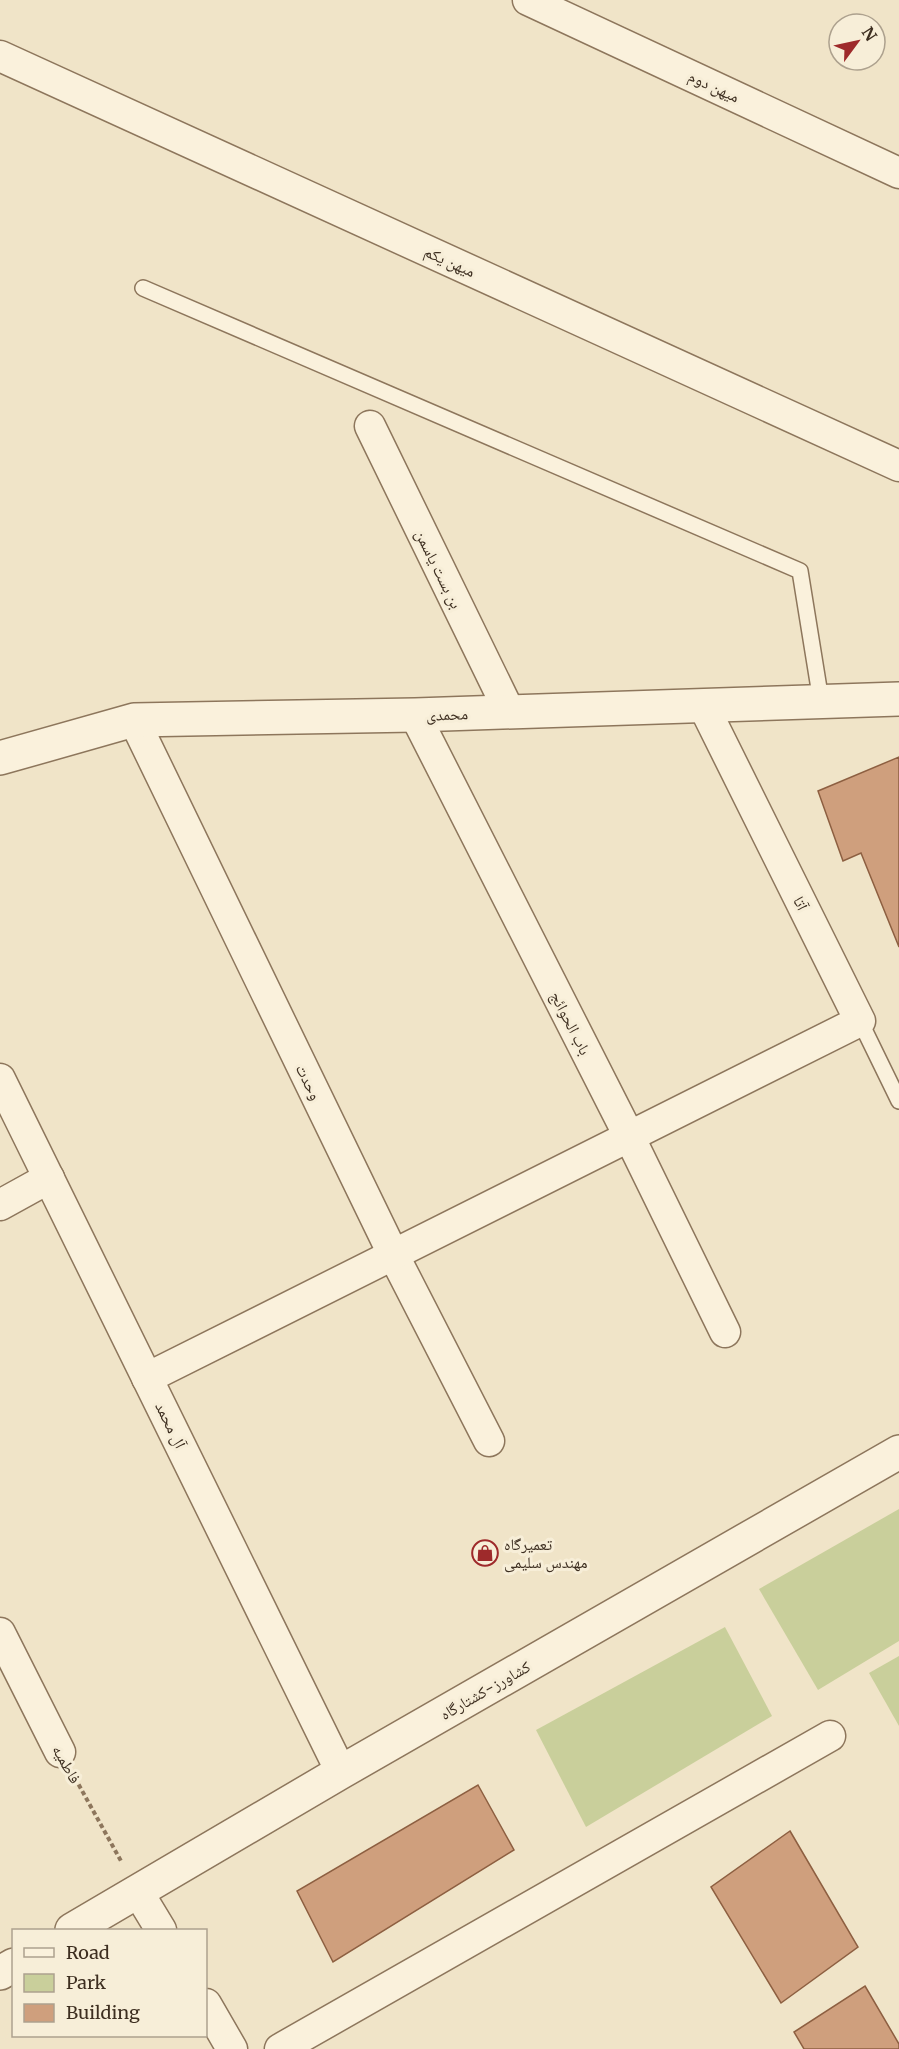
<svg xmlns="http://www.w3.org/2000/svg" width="899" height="2049" font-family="Merriweather,'Noto Naskh Arabic',serif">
<rect width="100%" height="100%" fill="#f0e4c8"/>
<!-- green -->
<g fill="#c9cf9b">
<polygon points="899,1509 899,1641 818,1690 759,1589"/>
<polygon points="725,1627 772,1716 586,1827 536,1730"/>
<polygon points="899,1656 899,1726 869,1673"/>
</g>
<!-- building -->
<g fill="#cf9f7d" stroke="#8d5f41" stroke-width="1.5">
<polygon points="899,757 899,947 861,853 843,861 818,791"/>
<polygon points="478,1785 514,1850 333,1962 297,1891"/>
<polygon points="790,1831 858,1947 781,2003 711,1887"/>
<polygon points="865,1986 899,2044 899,2049 804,2049 794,2032"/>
</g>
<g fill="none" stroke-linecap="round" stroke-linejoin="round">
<!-- service casing -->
<g stroke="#8d765c" stroke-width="18">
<g id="service">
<polyline points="143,288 800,571 821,701"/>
<polyline points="860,1021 899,1101"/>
</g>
</g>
<!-- minor casing -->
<g stroke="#8d765c" stroke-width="33">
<g id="minor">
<polyline points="528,0 899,173"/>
<polyline points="0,56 899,466"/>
<polyline points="370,426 509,711"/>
<polyline points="415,715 629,1136 725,1332"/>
<polyline points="134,720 393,1254 489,1441"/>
<polyline points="0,1079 341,1772"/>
<polyline points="0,1205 49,1178"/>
<polyline points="147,1378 860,1021 703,705"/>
<polyline points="0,1633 60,1752"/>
<polyline points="138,1892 161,1930"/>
<polyline points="206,2004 232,2049"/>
<polyline points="280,2049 830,1736"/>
</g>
</g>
<!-- tertiary casing -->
<g stroke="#8d765c" stroke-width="36">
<g id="tertiary">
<polyline points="0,758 134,720 415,715 899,699"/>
<polyline points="72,1930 341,1772 899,1452"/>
<polyline points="0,1973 14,1965"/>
</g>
</g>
<!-- path -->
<polyline stroke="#8d765c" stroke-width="4" stroke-dasharray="4.5 3" stroke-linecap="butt" points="75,1778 121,1861"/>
<!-- service -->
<use href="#service" stroke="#faf1dc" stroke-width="15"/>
<!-- minor -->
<use href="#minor" stroke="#faf1dc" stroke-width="30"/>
<!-- tertiary -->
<use href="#tertiary" stroke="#faf1dc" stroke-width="33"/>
</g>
<!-- icons -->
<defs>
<g id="shop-ring" transform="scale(1.35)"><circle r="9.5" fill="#f7eed8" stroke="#9e2a2b" stroke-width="1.5"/><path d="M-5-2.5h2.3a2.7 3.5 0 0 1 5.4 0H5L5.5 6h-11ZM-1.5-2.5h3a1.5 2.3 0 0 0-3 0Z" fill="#9e2a2b"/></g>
</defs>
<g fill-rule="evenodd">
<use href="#shop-ring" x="485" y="1553"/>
</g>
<g text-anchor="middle" stroke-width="6" stroke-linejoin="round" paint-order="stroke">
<!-- street labels -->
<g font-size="16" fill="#3d2e20" stroke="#f7eed8">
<text transform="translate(714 86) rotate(25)" y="6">میهن دوم</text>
<text transform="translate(450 261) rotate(24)" y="6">میهن یکم</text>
<text transform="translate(439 569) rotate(64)" y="6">بن بست یاسمن</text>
<text transform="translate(447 714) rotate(-2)" y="6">محمدی</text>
<text transform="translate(801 903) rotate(64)" y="6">آتا</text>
<text transform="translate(571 1023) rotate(63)" y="6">باب الحوائج</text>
<text transform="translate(309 1082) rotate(64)" y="6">وحدت</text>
<text transform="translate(171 1425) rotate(64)" y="6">آل محمد</text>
<text transform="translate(485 1690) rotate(-30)" y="6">کشاورز-کشتارگاه</text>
<text transform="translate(67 1764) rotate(61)" y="6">فاطمیه</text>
</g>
<!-- poi labels -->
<g font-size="16" fill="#3d2e20" stroke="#f7eed8" text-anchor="start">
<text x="504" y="1550">تعمیرگاه<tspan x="504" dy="18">مهندس سلیمی</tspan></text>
</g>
</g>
<!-- legend -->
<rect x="12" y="1929" width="195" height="108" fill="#f7eed8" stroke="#ada18e" stroke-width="1.5"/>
<rect x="24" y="1948" width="30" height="9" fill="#faf1dc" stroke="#ada18e" stroke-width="1.5"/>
<text x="66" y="1959" font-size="18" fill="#3d2e20">Road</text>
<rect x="24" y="1974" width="30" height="18" fill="#c9cf9b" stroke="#ada18e" stroke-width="1.5"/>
<text x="66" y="1989" font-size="18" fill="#3d2e20">Park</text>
<rect x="24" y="2004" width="30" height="18" fill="#cf9f7d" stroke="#ada18e" stroke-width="1.5"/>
<text x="66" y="2019" font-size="18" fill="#3d2e20">Building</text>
<!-- north arrow -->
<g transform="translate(857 42) rotate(57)"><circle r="28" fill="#f7eed8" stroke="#ada18e" stroke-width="1.5"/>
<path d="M0-4.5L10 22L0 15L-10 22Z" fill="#9e2a2b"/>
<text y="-9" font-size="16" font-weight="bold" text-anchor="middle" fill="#3d2e20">N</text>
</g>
</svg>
